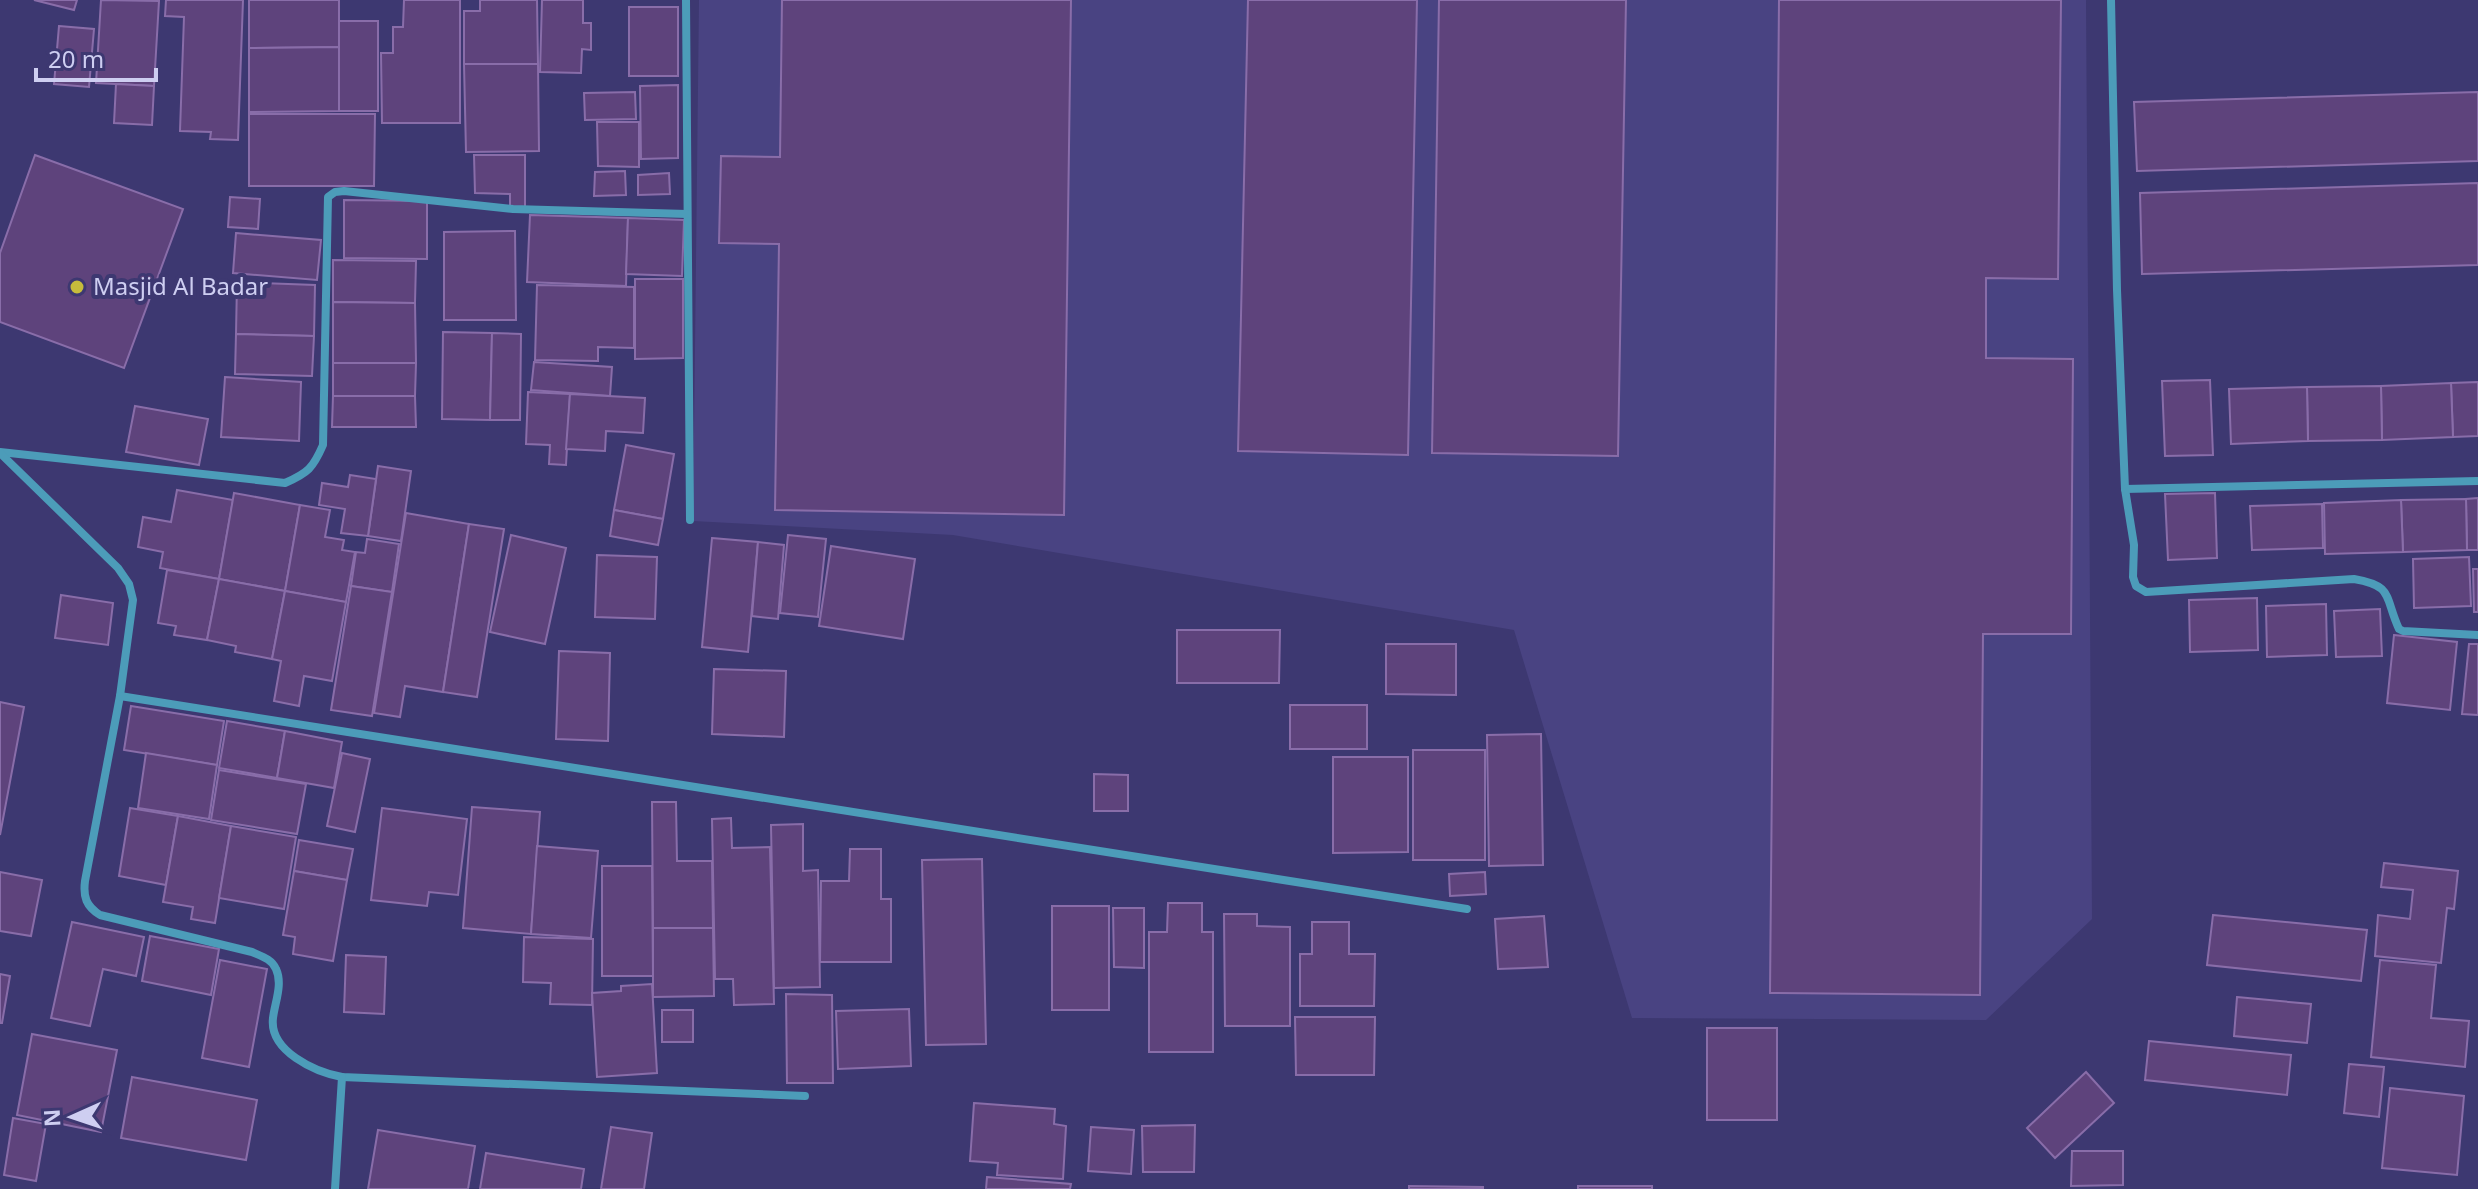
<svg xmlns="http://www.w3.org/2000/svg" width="2478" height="1189" font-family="'Noto Sans',sans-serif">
<rect width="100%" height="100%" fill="#3d3871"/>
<!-- built -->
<polygon fill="#494382" points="699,0 2086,0 2092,919 1986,1020 1632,1018 1514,630 953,535 693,521"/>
<!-- building -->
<g fill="#5e437c" stroke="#896da9" stroke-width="2">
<polygon points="34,0 77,0 74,10"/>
<polygon points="101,0 159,1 154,86 96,83"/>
<polygon points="166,0 243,0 238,140 210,139 211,132 180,131 184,17 165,16"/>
<polygon points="249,0 339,0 339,47 249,48"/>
<polygon points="404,0 460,0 460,123 382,123 381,53 393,53 393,27 403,27"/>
<polygon points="480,0 537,0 538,64 464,64 464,11 480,11"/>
<polygon points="542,0 583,0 583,23 591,23 591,50 582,49 581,73 540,72"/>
<polygon points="782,0 1071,0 1064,515 775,510 779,244 719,243 721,156 780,157"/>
<polygon points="1248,0 1417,0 1408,455 1238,451"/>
<polygon points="1439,0 1626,0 1618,456 1432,453"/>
<polygon points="1779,0 2061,0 2058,279 1986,278 1986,358 2073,359 2071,634 1983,634 1980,995 1770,993"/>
<rect x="629" y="7" width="49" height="69"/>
<rect x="339" y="21" width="39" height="90"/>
<polygon points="59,26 94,29 89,87 54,84"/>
<polygon points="339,47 339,111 249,112 249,48"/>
<polygon points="464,64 538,64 539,151 466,152"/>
<polygon points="116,84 154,86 152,125 114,123"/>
<polygon points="678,85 678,158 641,159 640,86"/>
<polygon points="635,92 636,119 585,120 584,93"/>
<polygon points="2478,92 2478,161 2137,171 2134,102"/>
<polygon points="249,114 375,114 374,186 249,186"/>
<polygon points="597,122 639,122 639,167 598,166"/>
<polygon points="35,155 183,209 124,368 0,322 0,253"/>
<polygon points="474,155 525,155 525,208 510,208 510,194 475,193"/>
<polygon points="625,171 626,195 594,196 595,172"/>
<polygon points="669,173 670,194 638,195 638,175"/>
<polygon points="2478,183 2478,265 2142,274 2140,193"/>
<polygon points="230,197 260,199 258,229 228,227"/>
<polygon points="344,200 427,201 427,259 344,258"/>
<polygon points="530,215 628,218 626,286 527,282"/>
<polygon points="628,218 684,220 682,276 626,274"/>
<polygon points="515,231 516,320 444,320 444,232"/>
<polygon points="236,233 321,240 317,280 233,273"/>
<polygon points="333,260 416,261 415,303 333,302"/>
<polygon points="635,279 683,279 683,358 635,359"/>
<polygon points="237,282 315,285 314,336 236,334"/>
<polygon points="537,285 634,287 634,348 598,347 598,361 535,360"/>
<polygon points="333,302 415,303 416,363 333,363"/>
<polygon points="443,332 492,333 490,420 442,419"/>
<polygon points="492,333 521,334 520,420 490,420"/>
<polygon points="236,334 314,336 312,376 235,374"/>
<polygon points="534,362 612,367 610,396 531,390"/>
<polygon points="333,363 416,363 415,396 333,396"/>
<polygon points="225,377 301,382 299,441 221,437"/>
<polygon points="2210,380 2213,455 2165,456 2162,381"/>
<polygon points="2478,382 2478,436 2453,437 2451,383"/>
<polygon points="2451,383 2453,437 2382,440 2381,386"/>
<polygon points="2381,386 2382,440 2308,441 2307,387"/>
<polygon points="2307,387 2308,441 2231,444 2229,389"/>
<polygon points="528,392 570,394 566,465 549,464 550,445 526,444"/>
<polygon points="570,394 645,398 643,433 606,431 605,451 566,449"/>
<polygon points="333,396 415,396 416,427 332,427"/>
<polygon points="135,406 208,419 199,465 126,452"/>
<polygon points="626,445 674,454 663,519 614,510"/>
<polygon points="378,466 411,471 401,541 368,536"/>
<polygon points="350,475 376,479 368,536 341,533 345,509 319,505 322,483 348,487"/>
<polygon points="177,490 233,500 219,579 160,568 163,552 138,547 143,517 171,522"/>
<polygon points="234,493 300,505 285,591 219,579"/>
<polygon points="2215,493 2217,558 2168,560 2165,494"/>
<polygon points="2478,498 2478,550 2467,550 2466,499"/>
<polygon points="2466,499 2467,550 2403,552 2401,500"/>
<polygon points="2401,500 2403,552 2325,554 2324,503"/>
<polygon points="2322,504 2323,548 2252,550 2250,506"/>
<polygon points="300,505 330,510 325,537 344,540 342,550 355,552 346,602 285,591"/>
<polygon points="614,510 663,519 658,545 610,536"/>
<polygon points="406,513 469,524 443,692 405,686 400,717 374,713"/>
<polygon points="469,524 504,529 477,697 443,692"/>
<polygon points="511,535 566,548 545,644 490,632"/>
<polygon points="788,535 826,539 818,617 780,613"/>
<polygon points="712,538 758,542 748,652 702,647"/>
<polygon points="367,539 399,544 392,592 351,586 356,552 365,553"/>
<polygon points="758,542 784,545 778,619 752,616"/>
<polygon points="831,546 915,559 903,639 819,626"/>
<polygon points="597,555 657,557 655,619 595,617"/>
<polygon points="2469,557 2471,606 2414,608 2413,559"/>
<polygon points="2473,569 2478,569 2478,612 2474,612"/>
<polygon points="167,570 219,579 207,640 174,635 176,626 158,623"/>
<polygon points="219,579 285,591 272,659 235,652 236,646 207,640"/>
<polygon points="351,586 392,592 372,716 331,710"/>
<polygon points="285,591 346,602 332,681 304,676 299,706 274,701 281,661 272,659"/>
<polygon points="61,595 113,603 108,645 55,638"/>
<polygon points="2257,598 2258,650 2190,652 2189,600"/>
<polygon points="2326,604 2327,655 2267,657 2266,606"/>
<polygon points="2380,609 2382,656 2336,657 2334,611"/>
<polygon points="1177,630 1280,630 1279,683 1177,683"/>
<polygon points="2394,635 2457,642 2450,710 2387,703"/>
<polygon points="1386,644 1456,644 1456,695 1386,694"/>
<polygon points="2469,644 2478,644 2478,715 2462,714"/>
<polygon points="559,651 610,653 608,741 556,739"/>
<polygon points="714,669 786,671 784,737 712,734"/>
<polygon points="0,702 24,707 0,835"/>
<rect x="1290" y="705" width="77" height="44"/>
<polygon points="131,706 224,721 217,765 124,750"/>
<polygon points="227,721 285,731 277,778 219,768"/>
<polygon points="285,731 342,742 334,788 277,778"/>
<polygon points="1541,734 1543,865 1489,866 1487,735"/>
<rect x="1413" y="750" width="72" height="110"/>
<polygon points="146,753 217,765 209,819 138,808"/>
<polygon points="342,753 370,759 355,832 327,826"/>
<polygon points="1333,757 1408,757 1408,852 1333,853"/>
<polygon points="219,770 306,784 297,834 211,820"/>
<polygon points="1094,774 1128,775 1128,811 1094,811"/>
<polygon points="652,802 676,802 677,861 712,861 713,928 653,928"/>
<polygon points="472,807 540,812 531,934 463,928"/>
<polygon points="130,808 178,816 166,885 119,876"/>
<polygon points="382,808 467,819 458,895 429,892 427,906 371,900"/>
<polygon points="178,816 231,826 215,923 191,919 193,907 163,902"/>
<polygon points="731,818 732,848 770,847 774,1004 734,1005 733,979 715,979 712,819"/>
<polygon points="803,824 803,871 818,870 820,987 774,988 771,825"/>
<polygon points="231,826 296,837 284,909 219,898"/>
<polygon points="299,840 353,849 347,880 294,871"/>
<polygon points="537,846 598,851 591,938 531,934"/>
<polygon points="850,849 881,849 881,899 891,899 891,962 820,962 821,881 849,881"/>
<polygon points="982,859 986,1044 926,1045 922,860"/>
<polygon points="2384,863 2458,871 2454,909 2447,908 2441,963 2375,956 2378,915 2410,919 2413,890 2381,887"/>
<polygon points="602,866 652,866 653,976 602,976"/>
<polygon points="294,871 347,880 333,961 293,954 295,937 283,935"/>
<polygon points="0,872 42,880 31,936 0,931"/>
<polygon points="1485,872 1486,894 1450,896 1449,874"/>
<polygon points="1168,903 1202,903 1202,932 1213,932 1213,1052 1149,1052 1149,932 1167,932"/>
<rect x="1052" y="906" width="57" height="104"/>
<polygon points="1113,908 1144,908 1144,968 1114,967"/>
<polygon points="1224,914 1257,914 1257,926 1290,927 1290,1026 1225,1026"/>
<polygon points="2213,915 2367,930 2361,981 2207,965"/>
<polygon points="1544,916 1548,967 1498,969 1495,919"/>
<polygon points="72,922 144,937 136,976 103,969 90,1026 51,1018"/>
<polygon points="1312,922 1349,922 1349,954 1375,954 1374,1006 1300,1006 1300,954 1312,954"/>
<polygon points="653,928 713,928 714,996 653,997"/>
<polygon points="150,936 219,949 211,995 142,981"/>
<polygon points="524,937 593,939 592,1005 550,1004 551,983 523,982"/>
<polygon points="346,955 386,957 384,1014 344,1012"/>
<polygon points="220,960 267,969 249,1067 202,1058"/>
<polygon points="2380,960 2436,965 2431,1018 2469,1021 2465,1067 2371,1057"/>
<polygon points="0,974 10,976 2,1023 0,1023"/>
<polygon points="652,984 657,1073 597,1077 592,993 621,991 621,986"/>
<polygon points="786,994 832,995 833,1083 787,1083"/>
<polygon points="2237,997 2311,1004 2307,1043 2234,1036"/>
<polygon points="909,1009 911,1066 838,1069 836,1011"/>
<rect x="662" y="1010" width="31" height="32"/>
<polygon points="1295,1017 1375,1017 1374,1075 1296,1075"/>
<rect x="1707" y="1028" width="70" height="92"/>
<polygon points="32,1034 117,1050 101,1132 17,1115"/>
<polygon points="2149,1041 2291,1055 2287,1095 2145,1080"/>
<polygon points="2349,1064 2384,1067 2379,1117 2344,1113"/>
<polygon points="2086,1072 2114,1103 2055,1158 2027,1128"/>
<polygon points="132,1077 257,1100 246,1160 121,1138"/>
<polygon points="2390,1088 2464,1096 2457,1175 2382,1168"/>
<polygon points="974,1103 1055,1109 1054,1124 1066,1126 1063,1179 997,1175 998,1163 970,1161"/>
<polygon points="13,1118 46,1124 36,1181 4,1175"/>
<polygon points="1195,1125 1194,1172 1143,1172 1142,1126"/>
<polygon points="611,1127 652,1133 644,1189 601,1189"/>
<polygon points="1091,1127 1134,1130 1131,1174 1088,1171"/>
<polygon points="378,1130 475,1146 468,1189 368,1189"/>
<polygon points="2072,1151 2123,1151 2123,1185 2071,1186"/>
<polygon points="486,1153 584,1169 581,1189 480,1189"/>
<polygon points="987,1177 1071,1184 1070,1189 986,1189"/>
<polygon points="1409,1186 1483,1187 1483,1189 1409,1189"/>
<rect x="1578" y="1186" width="74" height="3"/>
</g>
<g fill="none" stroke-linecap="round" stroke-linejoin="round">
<!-- minor -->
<g stroke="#4c9cb9" stroke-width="8">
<polyline points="686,0 690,520"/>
<path d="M2111 0 2117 290 2125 489 2134 545 2133 577 2136 586 2146 592 2354 579C2394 586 2384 596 2399 629L2403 631 2478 635"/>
<path d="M0 452 285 483C308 473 313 468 323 445L328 197 335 192 344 191 513 209 687 214"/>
<path d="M0 453 118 568 129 584 133 600 120 696 85 881C83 897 86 906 100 915L252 952C261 956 272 959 276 969 283 984 275 1002 273 1018 269 1051 315 1072 342 1077L805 1096"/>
<polyline points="2125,489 2478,481"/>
<polyline points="120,696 1467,909"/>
<polyline points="335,1189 342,1077"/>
</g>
</g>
<!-- markers -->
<circle fill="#c6bc3c" stroke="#3d3871" stroke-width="3" cx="77" cy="287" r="8"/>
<g text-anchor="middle" stroke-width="8" stroke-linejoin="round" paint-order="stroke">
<!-- poi labels -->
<g font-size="24" fill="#cecef1" stroke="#3d3871" text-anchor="start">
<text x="93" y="295">Masjid Al Badar</text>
</g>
</g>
<!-- north arrow -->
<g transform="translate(72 1117) rotate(267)" stroke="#3d3871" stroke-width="6" paint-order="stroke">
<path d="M0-6L14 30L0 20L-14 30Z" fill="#cecef1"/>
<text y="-12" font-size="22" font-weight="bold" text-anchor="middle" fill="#cecef1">N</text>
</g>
<!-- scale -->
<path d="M36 68v12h120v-12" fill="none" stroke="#cecef1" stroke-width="4"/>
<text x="48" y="68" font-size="24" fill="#cecef1" stroke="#3d3871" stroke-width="6" paint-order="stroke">20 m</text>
</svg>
